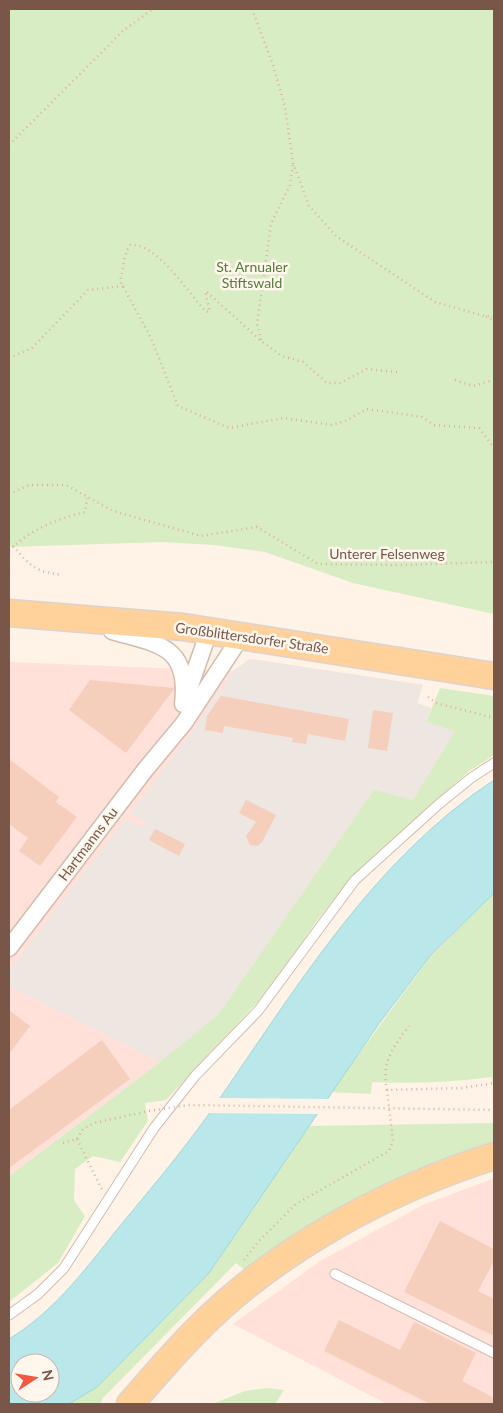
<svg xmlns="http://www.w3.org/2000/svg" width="503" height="1413" font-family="Lato,sans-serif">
<rect width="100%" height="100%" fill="#fef3e6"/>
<!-- commercial -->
<g fill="#ffe1d9">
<polygon points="250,659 423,685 417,703 431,708 218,1015 160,1062 9,1176 9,662 233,671"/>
<polygon points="494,1178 494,1404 387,1404 233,1324 320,1261 423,1205"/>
</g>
<!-- industrial -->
<polygon fill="#eee6e0" points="250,659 423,685 417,703 431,708 426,722 456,730 413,800 373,791 218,1015 160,1062 9,986 9,970 125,819 143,827 145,821 130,813 194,729 233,671"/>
<!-- green -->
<g fill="#d8edc3">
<polygon points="9,9 494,9 494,614 353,583 265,552 214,545 162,542 9,547"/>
<polygon points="440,688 494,696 494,755 468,772 353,876 316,922 274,984 229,1033 166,1100 145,1103 148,1121 120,1162 93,1156 75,1169 74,1200 85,1216 58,1263 9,1302 9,1176 160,1062 218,1015 374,790 413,800 455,731 426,722"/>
<path d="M494 893V1100L492 1077C452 1082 413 1084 372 1082L371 1094 331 1092 430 957Z"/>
<polygon points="494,1123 494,1141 430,1164 358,1197 245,1270 236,1263 102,1399 101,1404 69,1404 97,1387 209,1273 309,1126"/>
<polygon points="267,1388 284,1390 275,1404 212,1404 245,1391"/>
</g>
<!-- water -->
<path fill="#b9e7ea" stroke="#9ed8dd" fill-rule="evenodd" d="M494 780V893L430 956 378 1025 209 1273 97 1387 69 1404H9V1339C57 1310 89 1264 124 1221 154 1185 184 1149 211 1111 294 992 371 861 494 780ZM20 1363H50V1393H20Z"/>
<!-- pier -->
<polygon fill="#fef3e6" points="216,1098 329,1099 320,1114 206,1113"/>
<!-- building -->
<g fill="#f6cebc">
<polygon points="90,680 174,688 174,689 126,753 69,710"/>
<polygon points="221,696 349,719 345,741 308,734 306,744 292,742 293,738 224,726 223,733 205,730 207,716"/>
<polygon points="373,710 393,713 387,751 368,748"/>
<polygon points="9,759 59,797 56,802 77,817 40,866 19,851 28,838 9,824"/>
<polygon points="246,800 276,815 262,842 258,846 250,845 246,836 256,822 239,813"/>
<polygon points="155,829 185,844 179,856 149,840"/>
<polygon points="9,1010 30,1026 9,1054"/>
<polygon points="102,1040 130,1079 9,1168 9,1110"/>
<polygon points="440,1221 494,1249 494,1261 478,1291 494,1299 494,1336 404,1292"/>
<polygon points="339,1320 400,1350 414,1322 476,1353 462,1381 494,1398 494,1404 430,1404 324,1351"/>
</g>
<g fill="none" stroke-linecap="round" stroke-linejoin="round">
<!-- lane casing -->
<g stroke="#d4bbae" stroke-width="11">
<g id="lane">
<polyline points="335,1274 494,1353"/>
<polyline points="9,1315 38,1294 64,1268 154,1128 195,1076 258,1011 355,880 439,804 471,778 494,763"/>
</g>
</g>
<!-- street casing -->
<g stroke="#d4bbae" stroke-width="19">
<g id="street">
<path d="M112 631C157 644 190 645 183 704"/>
<polyline points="186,697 209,631"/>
<polyline points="9,948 145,770 184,723 242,635"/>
</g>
</g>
<!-- primary casing -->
<g stroke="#dcd3cf" stroke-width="29">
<g id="primary">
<polyline points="9,613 183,627 494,676"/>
<path d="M130 1404C152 1379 173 1354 196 1331 275 1250 387 1190 494 1156"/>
</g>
</g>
<!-- path -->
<g stroke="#dbb19e" stroke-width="2.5" stroke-dasharray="1 4" stroke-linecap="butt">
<polyline points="252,9 273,65 285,107 293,163 309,206 336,236 435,302 484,316 494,316"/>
<polyline points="9,145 124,30 153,9"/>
<polyline points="486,317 494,320"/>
<polyline points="261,340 257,324 271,224 290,185 293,164"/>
<polyline points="9,358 32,348 88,290 123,286"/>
<path d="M397 372 367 369 340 383H327L303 362 282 356 261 341 206 291C205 299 210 305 209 312L205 311C188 292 156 242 130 245 123 256 124 268 120 281L151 338 178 406 229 428 284 418 332 425 345 421 367 409 422 417 434 425 479 428 494 448"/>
<polyline points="455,380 473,386 494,380"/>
<polyline points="9,494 29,485 66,485 113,511 201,536 257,527 318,564 399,565 494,562"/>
<path d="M13 546C31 567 36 572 63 575"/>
<path d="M9 551C29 530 57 519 85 512L87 498"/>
<polyline points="428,697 436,703 494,718"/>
<path d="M387 1090C381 1063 393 1047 409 1026"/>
<polyline points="77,1139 102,1190"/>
<polyline points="63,1143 77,1139 83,1129 94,1123 149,1111"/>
<polyline points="244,1260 258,1242 296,1204 389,1151 393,1141 387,1090 462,1088 494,1083"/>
</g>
<!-- lane -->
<use href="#lane" stroke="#fff" stroke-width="9"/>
<!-- street -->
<use href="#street" stroke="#fff" stroke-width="16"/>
<!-- primary -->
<use href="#primary" stroke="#ffd29c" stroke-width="26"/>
<!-- path-bridge -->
<polyline stroke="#dbb19e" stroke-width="2.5" stroke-dasharray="1 4" stroke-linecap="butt" points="149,1111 188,1105 494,1110"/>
</g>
<g text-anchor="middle" stroke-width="5" stroke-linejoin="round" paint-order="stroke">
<!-- park labels -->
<g font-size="14" fill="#547b3c" stroke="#fff7ee">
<text x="252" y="272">St. Arnualer<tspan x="252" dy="16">Stiftswald</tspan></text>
</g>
<!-- street labels -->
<g font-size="14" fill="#7a5648" stroke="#fff7ee">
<text x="387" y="559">Unterer Felsenweg</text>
<text transform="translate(252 638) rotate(8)" y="5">Großblittersdorfer Straße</text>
<text transform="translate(88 844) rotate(-53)" y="5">Hartmanns Au</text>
</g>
</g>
<!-- border -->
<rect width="503" height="1413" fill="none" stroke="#7a5648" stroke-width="20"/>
<!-- north arrow -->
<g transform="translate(35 1378) rotate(78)"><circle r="24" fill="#fff7ee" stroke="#cab7ac"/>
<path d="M0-4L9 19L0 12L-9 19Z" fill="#f15a42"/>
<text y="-8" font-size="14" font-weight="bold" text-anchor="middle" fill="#7a5648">N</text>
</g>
</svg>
